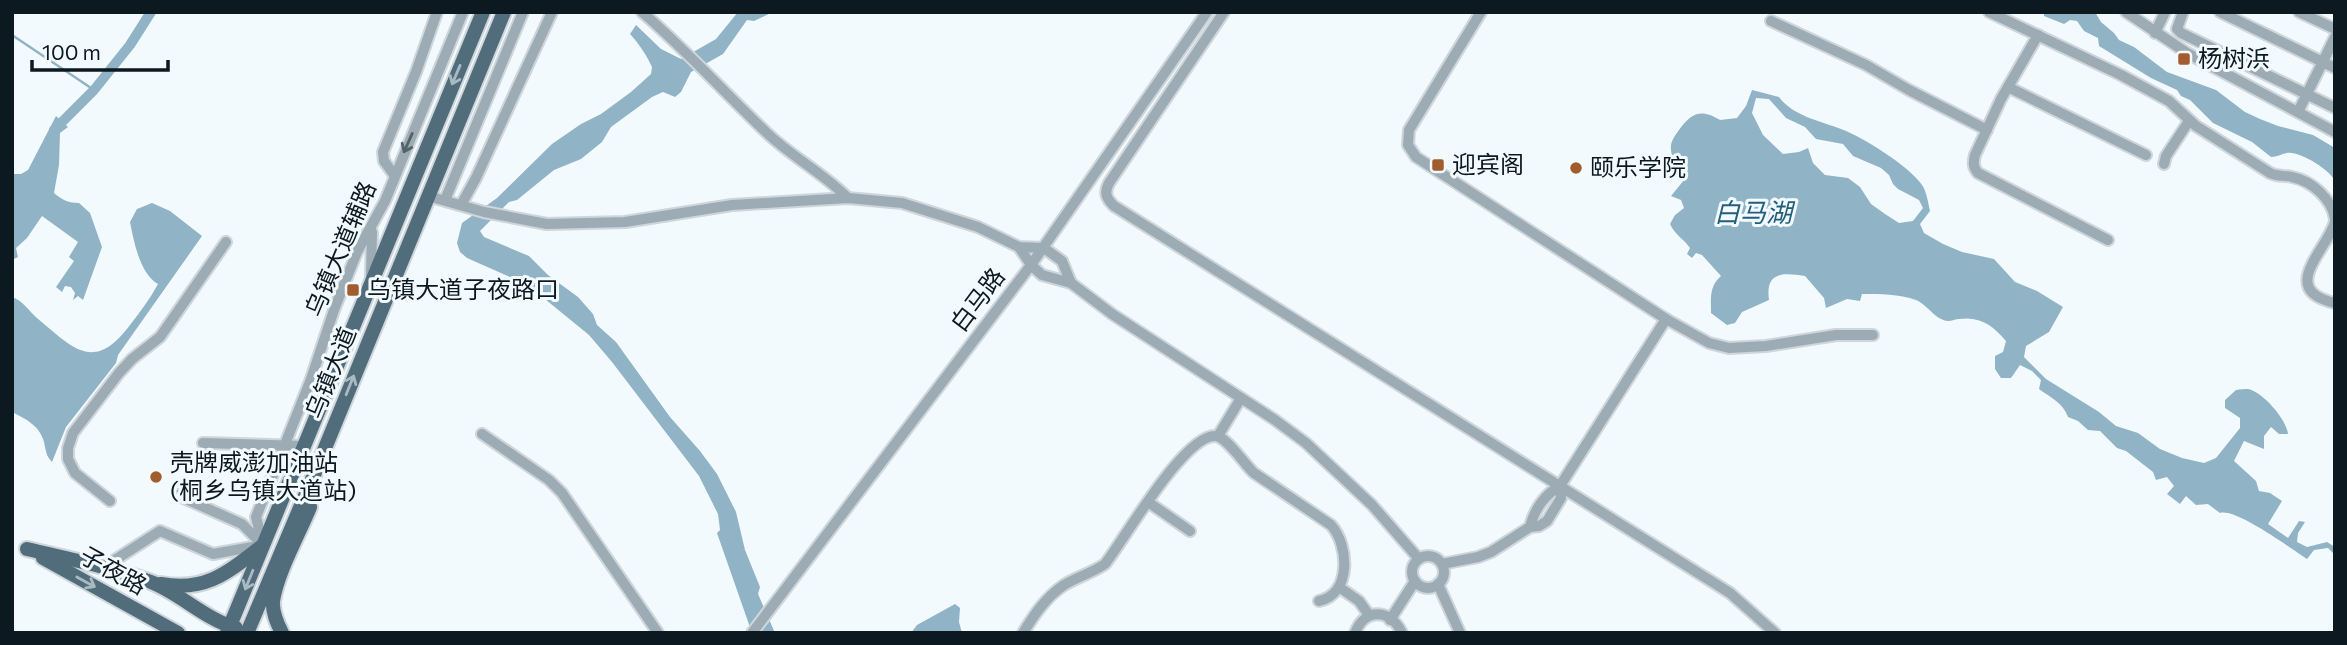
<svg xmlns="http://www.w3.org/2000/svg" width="2347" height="645" font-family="Commissioner,'Noto Sans SC',sans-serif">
<rect width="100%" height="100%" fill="#f3fafe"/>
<!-- water -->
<g fill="#90b3c6" fill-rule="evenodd">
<path d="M738 12H773L754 21 747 20 723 54 691 72 681 92 675 97 663 92 652 97 611 127 602 142 581 159 554 170 517 200 509 202 480 231 484 237 529 256 548 275 578 297 593 314 597 325 616 342 670 417 700 451 717 474 736 512 745 550 760 587 758 594 775 633H752L717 533 720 530 718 514 699 476 612 362 589 335 540 295 521 282 467 258 460 252 457 243 462 223 497 198 552 144 581 124 601 114 631 92 651 74 652 67C646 54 639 44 630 34L636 25 661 49 681 59 716 39Z"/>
<path d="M2044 12H2095L2101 22 2114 33 2119 40 2134 47 2167 72 2216 90 2245 112 2260 119 2278 126 2313 135 2335 148V181C2330 170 2300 151 2287 153 2281 154 2277 157 2271 157L2252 142 2213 123 2190 100 2181 96 2177 90 2151 78 2099 46 2098 38 2084 31 2077 21 2070 20 2064 24 2044 16Z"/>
<path d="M1752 90 1779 97C1793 116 1820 121 1841 129 1863 137 1909 166 1922 185 1927 192 1928 203 1930 211L1920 224 1924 233 1943 244 1962 252 1994 259 2015 282 2037 291 2063 307 2049 332 2026 346 2024 357 2046 379 2099 412 2116 426 2138 433 2160 449 2182 458 2204 463 2216 458 2240 428V418L2225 408V400L2236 390C2240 389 2244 389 2248 389 2263 392 2287 420 2288 434H2279L2271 427 2264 436V449L2244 441 2234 461 2256 481 2259 491 2270 493 2282 501 2268 524 2288 538 2299 521 2305 522 2298 533 2297 542 2307 547 2327 542 2335 547V555L2328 548 2314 550 2307 559C2290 548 2236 508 2220 513L2208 504 2196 505 2186 496 2180 504 2167 494 2174 486 2167 477 2156 480 2153 472 2126 451 2117 448 2100 431 2088 430 2078 421 2068 417C2063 403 2050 397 2039 389L2041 380 2032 371 2020 365 2011 378H2001L1995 369V356L2003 352 2006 341C1993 326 1981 316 1959 319 1956 319 1952 321 1948 321 1935 320 1928 305 1916 300 1899 294 1880 294 1862 294L1860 301 1847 299 1826 308 1824 298 1805 276C1783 273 1765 271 1769 300L1742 312 1735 323 1727 325 1711 313C1711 299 1709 286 1721 276L1702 255 1696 253 1692 258 1687 254 1690 248C1683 238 1675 235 1670 224L1675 215 1684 208 1681 200 1671 196 1684 180C1681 170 1671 158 1671 150 1670 142 1674 137 1679 130 1691 113 1701 108 1720 120L1737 118 1746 106ZM1756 98 1769 99 1786 118 1805 127 1816 139 1843 144 1853 156 1881 168 1889 175 1893 184 1898 189 1919 200 1923 208 1913 221 1899 223 1885 214 1871 204 1860 187 1848 178 1825 175 1813 163 1808 148 1799 152 1783 154 1763 135 1752 113Z"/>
<path d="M56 116 68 127 60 133 59 165 54 193C62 200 69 203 79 203L90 213 102 247 83 300 78 296 73 300 75 293 71 287 65 286 62 292 56 287 74 261 69 257 78 242 42 216 27 238 16 248 18 257 12 260V174H21L28 170Z"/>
<path d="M152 203 170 211 202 236 118 355 116 363 66 427 52 462C46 456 46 451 44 442 40 426 26 419 12 412V297C22 300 29 311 37 318 74 349 94 373 130 325 140 312 150 299 158 284 140 274 134 242 130 222L137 209Z"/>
<polygon points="955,604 960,608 959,622 962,633 911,633 917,625"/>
</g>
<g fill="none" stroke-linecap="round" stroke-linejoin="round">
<!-- stream -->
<polyline stroke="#90b3c6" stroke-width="2.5" points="12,35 94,90"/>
<!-- canal -->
<polyline stroke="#90b3c6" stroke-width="10" points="54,130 94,90 130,45 151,12"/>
<!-- minor casing -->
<g stroke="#ced6db" stroke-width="14">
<g id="minor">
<path d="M642 12C686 50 725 93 767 133 792 157 823 173 848 198"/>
<path d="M1224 12 1109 183C1104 193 1106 198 1114 206L1730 593 1775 633"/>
<polyline points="1481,12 1409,130 1408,145 1416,157 1666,319 1709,343 1729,348 1766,346 1836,335 1873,335"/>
<path d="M1989 12 2121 75 2169 101 2196 126 2270 173C2278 177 2284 175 2292 177 2312 181 2332 199 2335 219"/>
<polyline points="2126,12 2187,53 2335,132"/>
<polyline points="2183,12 2177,29 2181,33 2335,108"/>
<polyline points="2220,12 2335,68"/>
<polyline points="2299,12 2335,29"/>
<polyline points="1771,21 1866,65 1909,90 1987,130"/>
<polyline points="2155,33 2165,12"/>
<path d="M2038 35 2001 99 1975 155C1973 163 1973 167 1978 173L2108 240"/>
<polyline points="2008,87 2146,155"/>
<polyline points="2298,112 2335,37"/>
<polyline points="2164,164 2166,156 2189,121"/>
<polyline points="395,176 384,161 383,152 416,72 437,12"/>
<polyline points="428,196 484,212 547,224 625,222 732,205 848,198 902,203 978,227 1019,247 1044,248 1062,261 1071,283"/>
<polyline points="445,200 523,12"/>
<polyline points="461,205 476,178 552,12"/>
<path d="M2335 222C2327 250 2277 290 2335 303"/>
<polyline points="1019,247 1031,265 1042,275 1071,283 1112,314 1275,420 1306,443 1372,505 1419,559"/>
<polyline points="371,278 372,232"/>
<polyline points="482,434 549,480 562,493 658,633"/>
<polyline points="1218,436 1241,398"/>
<polyline points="203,443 304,446"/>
<polyline points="177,495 242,524 263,545"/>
<polyline points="110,501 75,473 68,459 68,448 73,433 119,373 132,359 160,337 226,242"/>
<polyline points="1148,502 1190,531"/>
<path d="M1530 527C1534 510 1545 494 1560 486L1666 319"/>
<polyline points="263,545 256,517 311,379 334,310 357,252 385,201 463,12"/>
<circle cx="1428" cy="572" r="16"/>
<polyline points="1442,564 1478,557 1491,552 1530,527 1539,526 1547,521 1561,498 1560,486"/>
<polyline points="104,567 160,531 213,554 263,545"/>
<polyline points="1438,584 1460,633"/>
<polyline points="1339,587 1359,601 1369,615"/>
<polyline points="1390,620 1415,581"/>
<polyline points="752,633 1031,265 1207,12"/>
<path d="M1023 633C1034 615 1046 597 1064 585 1077 577 1092 573 1105 564 1124 540 1185 433 1216 436 1228 438 1244 464 1254 473L1331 525C1349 545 1352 594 1319 601"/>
<path d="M1355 633C1365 607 1391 609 1402 633"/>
</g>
</g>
<!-- major casing -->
<g stroke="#ced6db" stroke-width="18">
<g id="major">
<path d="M27 549C68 559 111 567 151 582 181 594 205 619 236 628"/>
<polyline points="43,558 178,633"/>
<path d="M161 584C207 592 228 572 262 546"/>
<polyline points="227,633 483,12"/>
<polyline points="247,633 316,470 504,12"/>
<path d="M282 633C277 623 272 612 273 601 277 573 299 534 310 507"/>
</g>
</g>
<!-- minor -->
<use href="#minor" stroke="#9dacb4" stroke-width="10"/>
<!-- major -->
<use href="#major" stroke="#516c7b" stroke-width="14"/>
</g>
<!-- one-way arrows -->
<defs><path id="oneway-shaft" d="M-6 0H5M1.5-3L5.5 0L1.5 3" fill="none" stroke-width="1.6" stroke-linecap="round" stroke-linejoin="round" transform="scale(1.75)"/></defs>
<g stroke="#aabac3">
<use href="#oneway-shaft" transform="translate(456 75) rotate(113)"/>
<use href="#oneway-shaft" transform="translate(350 385) rotate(-68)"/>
<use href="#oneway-shaft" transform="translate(249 580) rotate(112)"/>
<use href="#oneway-shaft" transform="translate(86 582) rotate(29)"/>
</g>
<use stroke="#54626a" href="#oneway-shaft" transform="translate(408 143) rotate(114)"/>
<!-- markers -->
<g fill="#a15d2e" stroke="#f3fafe" stroke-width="2.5">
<rect x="2177" y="52" width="14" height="14" rx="3.5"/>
<rect x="1431" y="158" width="14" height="14" rx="3.5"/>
<circle cx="1576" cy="168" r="7"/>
<rect x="346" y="283" width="14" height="14" rx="3.5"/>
<circle cx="156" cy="477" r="7"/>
</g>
<g text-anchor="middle" stroke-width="6" stroke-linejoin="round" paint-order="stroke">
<!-- poi labels -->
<g font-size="24" fill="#0c1921" stroke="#f3fafe" text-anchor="start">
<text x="2198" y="67">杨树浜</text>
<text x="1452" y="173">迎宾阁</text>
<text x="1590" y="176">颐乐学院</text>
<text x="367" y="298">乌镇大道子夜路口</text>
<text x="170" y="471">壳牌威澎加油站<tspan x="170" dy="28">(桐乡乌镇大道站)</tspan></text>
</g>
<!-- street labels -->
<g font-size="24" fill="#0c1921" stroke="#f3fafe">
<text transform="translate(341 249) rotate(-67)" y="8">乌镇大道辅路</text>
<text transform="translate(978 300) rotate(-53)" y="8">白马路</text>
<text transform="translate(331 373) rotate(-68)" y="8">乌镇大道</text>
<text transform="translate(113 571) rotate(29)" y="8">子夜路</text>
</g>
<!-- water labels -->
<g font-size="26" font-style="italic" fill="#235f7c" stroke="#f3fafe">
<text x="1753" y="222">白马湖</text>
</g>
</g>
<!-- border -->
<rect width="2347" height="645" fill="none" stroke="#0c1921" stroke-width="28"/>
<!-- scale -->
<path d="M32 60v10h136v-10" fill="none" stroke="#0c1921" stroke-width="3.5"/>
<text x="42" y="60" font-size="21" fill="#0c1921" stroke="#f3fafe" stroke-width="5" paint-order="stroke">100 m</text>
</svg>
